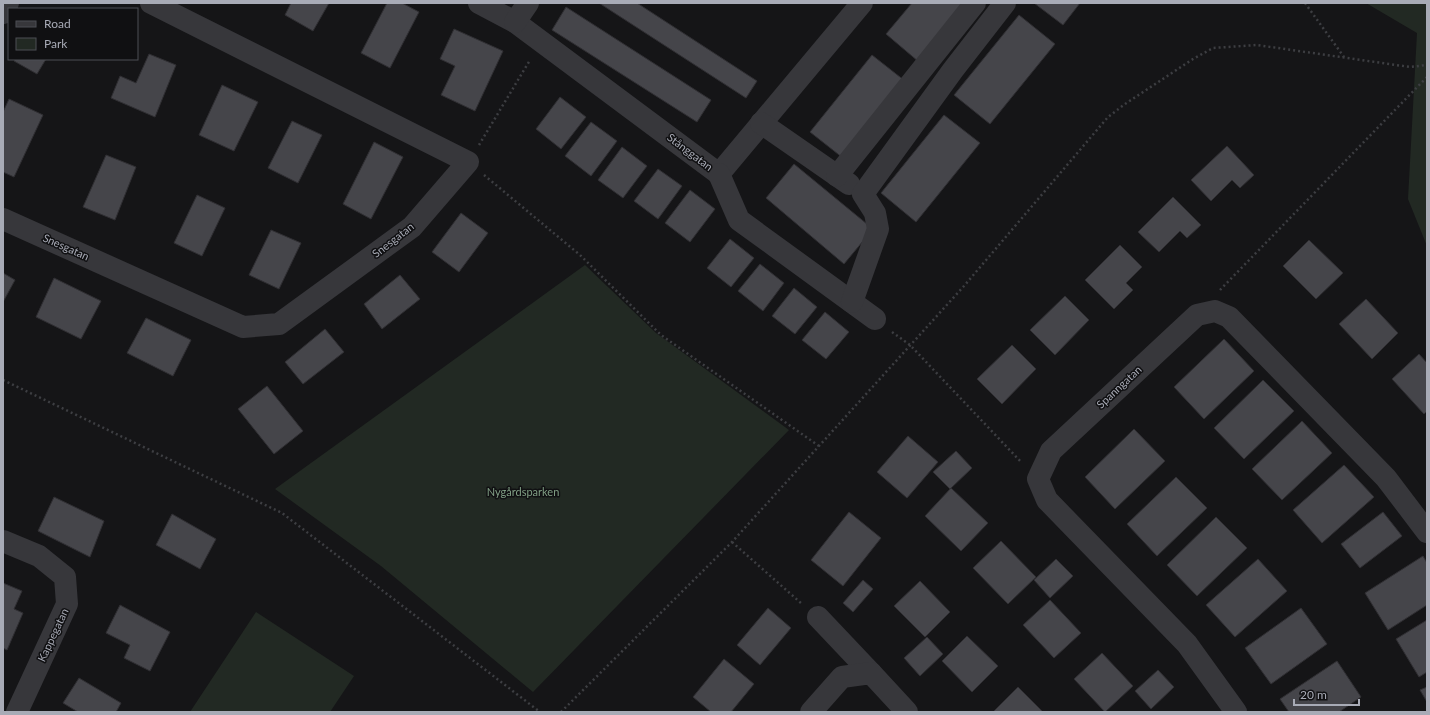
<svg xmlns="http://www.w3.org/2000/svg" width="1430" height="715" font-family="Lato,sans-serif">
<rect width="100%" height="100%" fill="#151517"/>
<!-- green -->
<g fill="#222923">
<polygon points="1366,3 1427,3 1427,246 1408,199 1417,33"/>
<polygon points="585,265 656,333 789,430 533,692 381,566 275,489"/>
<polygon points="256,612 354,676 330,712 190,712"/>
</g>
<!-- building -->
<g fill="#45454a" stroke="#302f33">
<polygon points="291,3 329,3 313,31 285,15"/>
<polygon points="387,3 402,3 419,12 390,68 361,53"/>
<polygon points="599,3 637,3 757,81 746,98"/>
<polygon points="912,3 968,3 919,62 886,34"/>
<polygon points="1034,3 1080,3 1063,25"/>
<polygon points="566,7 711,100 697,122 552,30"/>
<polygon points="1019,15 1055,44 990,124 954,95"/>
<polygon points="454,29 503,51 475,111 441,95 455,66 440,59"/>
<polygon points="149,54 176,65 155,117 111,98 120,76 136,83"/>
<polygon points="872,55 905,81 843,158 810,132"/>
<polygon points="16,59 46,59 37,74 14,61"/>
<polygon points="222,85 258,102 234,151 199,135"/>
<polygon points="560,97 586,117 561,149 536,129"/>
<polygon points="9,99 43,115 14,177 3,172 3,112"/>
<polygon points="944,115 980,143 916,222 881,193"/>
<polygon points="292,121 322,135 298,183 268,168"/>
<polygon points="591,122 617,141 591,176 565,156"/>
<polygon points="374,142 403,157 371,219 343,204"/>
<polygon points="1227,146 1254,175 1240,188 1232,180 1211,201 1191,180"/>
<polygon points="622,147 647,166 623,198 598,180"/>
<polygon points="106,155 136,167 115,220 83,207"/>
<polygon points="794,164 873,229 844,264 766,198"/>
<polygon points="658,169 682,186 658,219 634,201"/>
<polygon points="690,190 715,209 690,242 665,223"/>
<polygon points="197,195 225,208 202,256 174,243"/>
<polygon points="1173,197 1201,225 1187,238 1180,231 1159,252 1138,232"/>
<polygon points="461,213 488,233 459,272 432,252"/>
<polygon points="271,230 301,243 279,289 249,275"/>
<polygon points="730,239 754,258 731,287 707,268"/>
<polygon points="1309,240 1343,273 1316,299 1283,266"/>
<polygon points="1120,245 1142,267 1126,283 1133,290 1114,309 1085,280"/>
<polygon points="760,264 784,283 763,311 738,291"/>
<polygon points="3,273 15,280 3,302"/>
<polygon points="400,275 420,299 382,329 364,304"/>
<polygon points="54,278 101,301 81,339 36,317"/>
<polygon points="794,288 817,307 795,334 772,316"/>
<polygon points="1065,296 1089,320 1055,355 1030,330"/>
<polygon points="1366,299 1398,333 1372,359 1339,324"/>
<polygon points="825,312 849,332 826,359 802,340"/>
<polygon points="146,318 191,340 173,376 127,353"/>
<polygon points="325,329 344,352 303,384 285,362"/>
<polygon points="1224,339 1254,371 1204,419 1174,387"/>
<polygon points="1012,345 1036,369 1002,404 977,379"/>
<polygon points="1419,354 1427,363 1427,411 1424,414 1392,379"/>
<polygon points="1263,380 1294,411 1244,459 1214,428"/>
<polygon points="267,386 303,431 274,454 238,409"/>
<polygon points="1302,421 1332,453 1282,500 1252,469"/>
<polygon points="1134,429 1165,461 1115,509 1085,477"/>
<polygon points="908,436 938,462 907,498 877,472"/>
<polygon points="956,451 972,468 950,489 933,472"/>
<polygon points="1344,465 1374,497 1322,543 1293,510"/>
<polygon points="1176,477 1207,508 1157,556 1127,524"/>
<polygon points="951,488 988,523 961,551 925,516"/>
<polygon points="54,497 104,521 90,557 38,531"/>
<polygon points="849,512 881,538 843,586 811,560"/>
<polygon points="1383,512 1402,536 1360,568 1341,544"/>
<polygon points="172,514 216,539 200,569 156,545"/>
<polygon points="1216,517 1247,548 1197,596 1167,565"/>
<polygon points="1001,541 1036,577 1008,604 973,568"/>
<polygon points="1423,556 1427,563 1427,605 1388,630 1365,593"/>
<polygon points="1056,559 1073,576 1050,598 1034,580"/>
<polygon points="1258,559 1287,591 1235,637 1206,605"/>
<polygon points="863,580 873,589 853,612 843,603"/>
<polygon points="920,581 950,612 925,637 894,606"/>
<polygon points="3,583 22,591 14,609 23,613 7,650 3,648"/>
<polygon points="1050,600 1081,633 1054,658 1023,625"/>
<polygon points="120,605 170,632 150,671 124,658 130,645 106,633"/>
<polygon points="768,608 791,628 760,665 737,645"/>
<polygon points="1301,608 1327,644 1271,684 1245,648"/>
<polygon points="1427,620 1427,672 1419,677 1396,639"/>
<polygon points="967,636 998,666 972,692 942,661"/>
<polygon points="927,637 943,654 920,676 904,658"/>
<polygon points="1102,653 1133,686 1105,712 1074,679"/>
<polygon points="724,659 754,684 731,712 711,712 693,697"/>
<polygon points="1337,661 1361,697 1339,712 1289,712 1280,699"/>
<polygon points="1158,670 1174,687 1151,709 1135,691"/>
<polygon points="79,678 121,703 116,712 78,712 63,703"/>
<polygon points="1018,687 1043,712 993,712"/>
<polygon points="1427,687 1427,702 1420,690"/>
</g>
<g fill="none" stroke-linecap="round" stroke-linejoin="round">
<!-- path -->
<g stroke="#3d3e42" stroke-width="2.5" stroke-dasharray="2 3" stroke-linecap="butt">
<polyline points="1305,3 1344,57"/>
<polyline points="479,145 530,60"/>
<polyline points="484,175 580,255 661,335 819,446"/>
<polyline points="1220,290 1427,77"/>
<polyline points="892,332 910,345 1022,463"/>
<polyline points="3,380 282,513 540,712"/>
<polyline points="732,542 802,604"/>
<polyline points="561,712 732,542 964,286 1108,117 1125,104 1193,59 1213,48 1257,45 1410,67 1427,65"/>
</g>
<!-- minor -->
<g stroke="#37373b" stroke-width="22">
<polyline points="479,3 515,22 719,174 862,3"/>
<polyline points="3,13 8,3"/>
<polyline points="515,22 528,3"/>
<polyline points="761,123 849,184"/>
<polyline points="719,174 739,220 875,319"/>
<polyline points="837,176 975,3"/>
<polyline points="3,219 243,327 279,324 412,227 468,162 151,3"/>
<polyline points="852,302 878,229 875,213 863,194 953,70 1005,3"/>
<polyline points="3,541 39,556 65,577 67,604 17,712"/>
<polyline points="818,617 871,673"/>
<polyline points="811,712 842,677 871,673 907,712"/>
<polyline points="1236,712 1187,644 1047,500 1038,479 1051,451 1197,315 1215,311 1229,317 1386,478 1427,532"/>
</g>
</g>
<g text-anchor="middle" stroke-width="3" stroke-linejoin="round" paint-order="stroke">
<!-- street labels -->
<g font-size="11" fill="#a8abb6" stroke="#101012">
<text transform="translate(690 152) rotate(37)" y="4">Stånggatan</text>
<text transform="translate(393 240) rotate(-38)" y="4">Snesgatan</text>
<text transform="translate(66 247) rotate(24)" y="4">Snesgatan</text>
<text transform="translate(1119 387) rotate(-43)" y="4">Spanngatan</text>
<text transform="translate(53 635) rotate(-65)" y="4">Kappegatan</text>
</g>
<!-- park labels -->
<g font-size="11" fill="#819f85" stroke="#101012">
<text x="523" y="496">Nygårdsparken</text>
</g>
</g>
<!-- border -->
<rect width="1430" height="715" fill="none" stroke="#a8abb6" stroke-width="8"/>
<!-- legend -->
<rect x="8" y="8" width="130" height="52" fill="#101012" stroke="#4d4e54"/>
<rect x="16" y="21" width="20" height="6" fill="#37373b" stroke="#4d4e54"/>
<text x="44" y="28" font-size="12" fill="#a8abb6">Road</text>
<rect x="16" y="38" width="20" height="12" fill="#222923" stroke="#4d4e54"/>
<text x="44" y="48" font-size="12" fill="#a8abb6">Park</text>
<!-- scale -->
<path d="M1294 699v6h65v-6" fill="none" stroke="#a8abb6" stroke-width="2"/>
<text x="1300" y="699" font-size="12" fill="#a8abb6" stroke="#101012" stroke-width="3" paint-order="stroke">20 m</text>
</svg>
